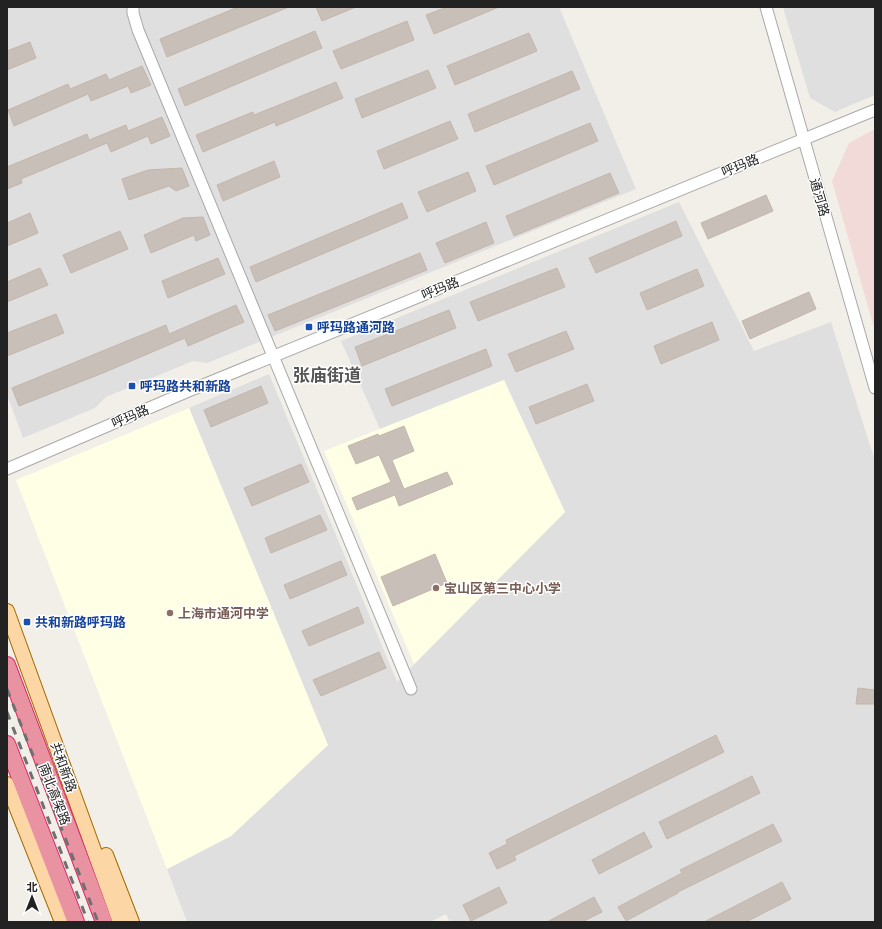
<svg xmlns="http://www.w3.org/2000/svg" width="882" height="929" font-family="'Work Sans','Noto Sans SC',sans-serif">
<rect width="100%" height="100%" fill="#f2efe9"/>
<!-- residential -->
<g fill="#e0dfdf">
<polygon points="7,7 559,7 636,189 207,363 193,361 106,397 95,408 23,438 7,395"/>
<polygon points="783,7 875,7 875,95 835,112 810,98"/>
<polygon points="679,202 754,351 831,322 875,461 875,922 450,922 446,914 430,922 187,922 167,869 231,836 328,745 189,408 269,374 397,682 565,512 504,380 380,429 341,341"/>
</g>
<!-- commercial -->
<polygon fill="#f2dad9" points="875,129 875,331 832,181 849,143"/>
<!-- education -->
<g fill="#ffffe5">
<polygon points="504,380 565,512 414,664 324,451"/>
<polygon points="189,408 328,745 231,836 167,869 16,480"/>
</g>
<!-- building -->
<g fill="#c7bfb8" stroke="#c4b6ab">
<polygon points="238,7 289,7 167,57 160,39"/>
<polygon points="316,7 356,7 322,21"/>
<polygon points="447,7 499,7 434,34 426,15"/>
<polygon points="407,21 414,40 341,69 333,51"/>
<polygon points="315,31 322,48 185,106 178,89"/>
<polygon points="529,33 537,51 455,85 447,66"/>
<polygon points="30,42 36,58 7,70 7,51"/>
<polygon points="142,66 151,85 131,93 128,86 91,101 88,94 14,126 8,110 68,84 70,89 106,74 109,80"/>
<polygon points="428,70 436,88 362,118 355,99"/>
<polygon points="572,71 580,89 475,132 468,114"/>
<polygon points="336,82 343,98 276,126 275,122 203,152 196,135 253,112 254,115"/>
<polygon points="162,117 170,136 151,144 148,136 111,152 107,143 21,179 22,183 7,189 7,167 87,134 89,140 126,125 128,131"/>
<polygon points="450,121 458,139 384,169 377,151"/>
<polygon points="590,123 598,141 494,185 486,166"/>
<polygon points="274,161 280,177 223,201 217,185"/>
<polygon points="182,168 189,186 176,191 169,186 129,200 122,179 148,170"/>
<polygon points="468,172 476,191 427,212 418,192"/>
<polygon points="610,173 619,193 514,236 506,216"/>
<polygon points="766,195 773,211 708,239 701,223"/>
<polygon points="402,203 408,218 256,282 250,267"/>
<polygon points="30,213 38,233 7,246 7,223"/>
<polygon points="203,217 210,235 196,241 194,235 151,253 144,235 183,218"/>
<polygon points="676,221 682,236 596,273 589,258"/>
<polygon points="486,222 494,243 445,263 436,243"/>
<polygon points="120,231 128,249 71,273 63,255"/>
<polygon points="420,253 427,270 275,331 268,315"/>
<polygon points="218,258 225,274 168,298 162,281"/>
<polygon points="40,268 48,285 7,302 7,282"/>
<polygon points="557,268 565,287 478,321 470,302"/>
<polygon points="697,269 704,286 647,310 640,293"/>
<polygon points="809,292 816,309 750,339 742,321"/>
<polygon points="236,305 244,322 188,346 185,338 103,373 19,406 12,388 166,325 169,334"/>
<polygon points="449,310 456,328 362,366 355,347"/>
<polygon points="56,314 64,333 7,356 7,333"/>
<polygon points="712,322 719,340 661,364 654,346"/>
<polygon points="566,331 574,349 516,372 508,354"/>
<polygon points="486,349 492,366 392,406 385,389"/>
<polygon points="587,384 594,401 536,424 529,407"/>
<polygon points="261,386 268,403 211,427 204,410"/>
<polygon points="404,426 414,451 392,460 404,489 447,472 453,484 399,506 395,495 357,510 352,498 391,482 379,455 356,464 348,446 378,434 379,436"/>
<polygon points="301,464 309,482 252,506 244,488"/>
<polygon points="320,515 327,530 271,553 265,538"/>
<polygon points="435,554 447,583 393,606 381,577"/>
<polygon points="341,561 347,575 290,599 284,585"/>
<polygon points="358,607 364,623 309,646 302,631"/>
<polygon points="379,652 386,668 321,696 313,680"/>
<polygon points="858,688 875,690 875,704 856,704"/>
<polygon points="716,735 724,752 514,856 516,860 497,869 489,853 507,844 506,840"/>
<polygon points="752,776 760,793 667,839 659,822"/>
<polygon points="773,824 782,841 678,892 678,893 626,921 618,907 682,873 680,870"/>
<polygon points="644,832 652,847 599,874 592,860"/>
<polygon points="782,882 791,899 746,922 704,922"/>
<polygon points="499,887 507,903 471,921 463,905"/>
<polygon points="594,897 602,912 582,922 547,922"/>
</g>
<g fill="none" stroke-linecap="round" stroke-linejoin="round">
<!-- minor casing -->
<g stroke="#a9a9a9" stroke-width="13">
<g id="minor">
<polyline points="133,7 133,13 138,30 411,689"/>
<polyline points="766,7 875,388"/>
<polyline points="7,469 191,390 875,110"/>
</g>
</g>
<!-- major casing -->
<g stroke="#a06b00" stroke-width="16">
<g id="major">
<polyline points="7,611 120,922"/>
<polyline points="7,784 62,922"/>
<polyline points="106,855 132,922"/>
</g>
</g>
<!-- highway casing -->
<g stroke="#dc2a67" stroke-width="18">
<g id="highway">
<polyline points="7,665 104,922"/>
<polyline points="7,744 76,922"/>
</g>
</g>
<!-- minor -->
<use href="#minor" stroke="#fff" stroke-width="11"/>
<!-- major -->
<use href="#major" stroke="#fcd6a4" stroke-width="14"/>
<!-- highway -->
<use href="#highway" stroke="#e892a2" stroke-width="16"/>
<!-- rail -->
<g stroke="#707070" stroke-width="3" stroke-dasharray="8 8" stroke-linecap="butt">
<polyline points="7,689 98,922"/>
<polyline points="7,712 88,922"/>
</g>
</g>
<!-- markers -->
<g fill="#1a4fb4" stroke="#fff" stroke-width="1.5">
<rect x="305" y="323" width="8" height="8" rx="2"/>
<rect x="128" y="382" width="8" height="8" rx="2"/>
<rect x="23" y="618" width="8" height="8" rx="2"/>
</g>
<g fill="#8d6e63" stroke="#fff" stroke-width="1.5">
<circle cx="436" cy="588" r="4"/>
<circle cx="170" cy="613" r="4"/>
</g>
<g text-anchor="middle" stroke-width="3" stroke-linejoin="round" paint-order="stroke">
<!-- street labels -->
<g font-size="13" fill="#222" stroke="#fff">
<text transform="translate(740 165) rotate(-22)" y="5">呼玛路</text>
<text transform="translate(820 197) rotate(74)" y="5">通河路</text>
<text transform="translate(440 288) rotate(-22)" y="5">呼玛路</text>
<text transform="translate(130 416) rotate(-23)" y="5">呼玛路</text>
<text transform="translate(64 767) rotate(70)" y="5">共和新路</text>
<text transform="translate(55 794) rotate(69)" y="5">南北高架路</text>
</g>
<!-- transit labels -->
<g font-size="13" font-weight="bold" fill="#164399" stroke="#fff" text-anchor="start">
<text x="317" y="332">呼玛路通河路</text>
<text x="140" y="391">呼玛路共和新路</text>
<text x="35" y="627">共和新路呼玛路</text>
</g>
<!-- education labels -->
<g font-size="13" font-weight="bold" fill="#785e54" stroke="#fff" text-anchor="start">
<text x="444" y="593">宝山区第三中心小学</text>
<text x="178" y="618">上海市通河中学</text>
</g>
<!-- district labels -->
<g font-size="17" font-weight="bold" fill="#555" stroke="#fff">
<text x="327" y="381">张庙街道</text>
</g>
</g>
<!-- border -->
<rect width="882" height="929" fill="none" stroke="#222222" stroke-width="16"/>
<!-- north arrow -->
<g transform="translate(32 897)" stroke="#ffffff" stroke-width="3" paint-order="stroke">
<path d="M0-3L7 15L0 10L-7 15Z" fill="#222222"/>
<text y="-6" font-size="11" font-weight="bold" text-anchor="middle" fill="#222222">北</text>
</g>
</svg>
